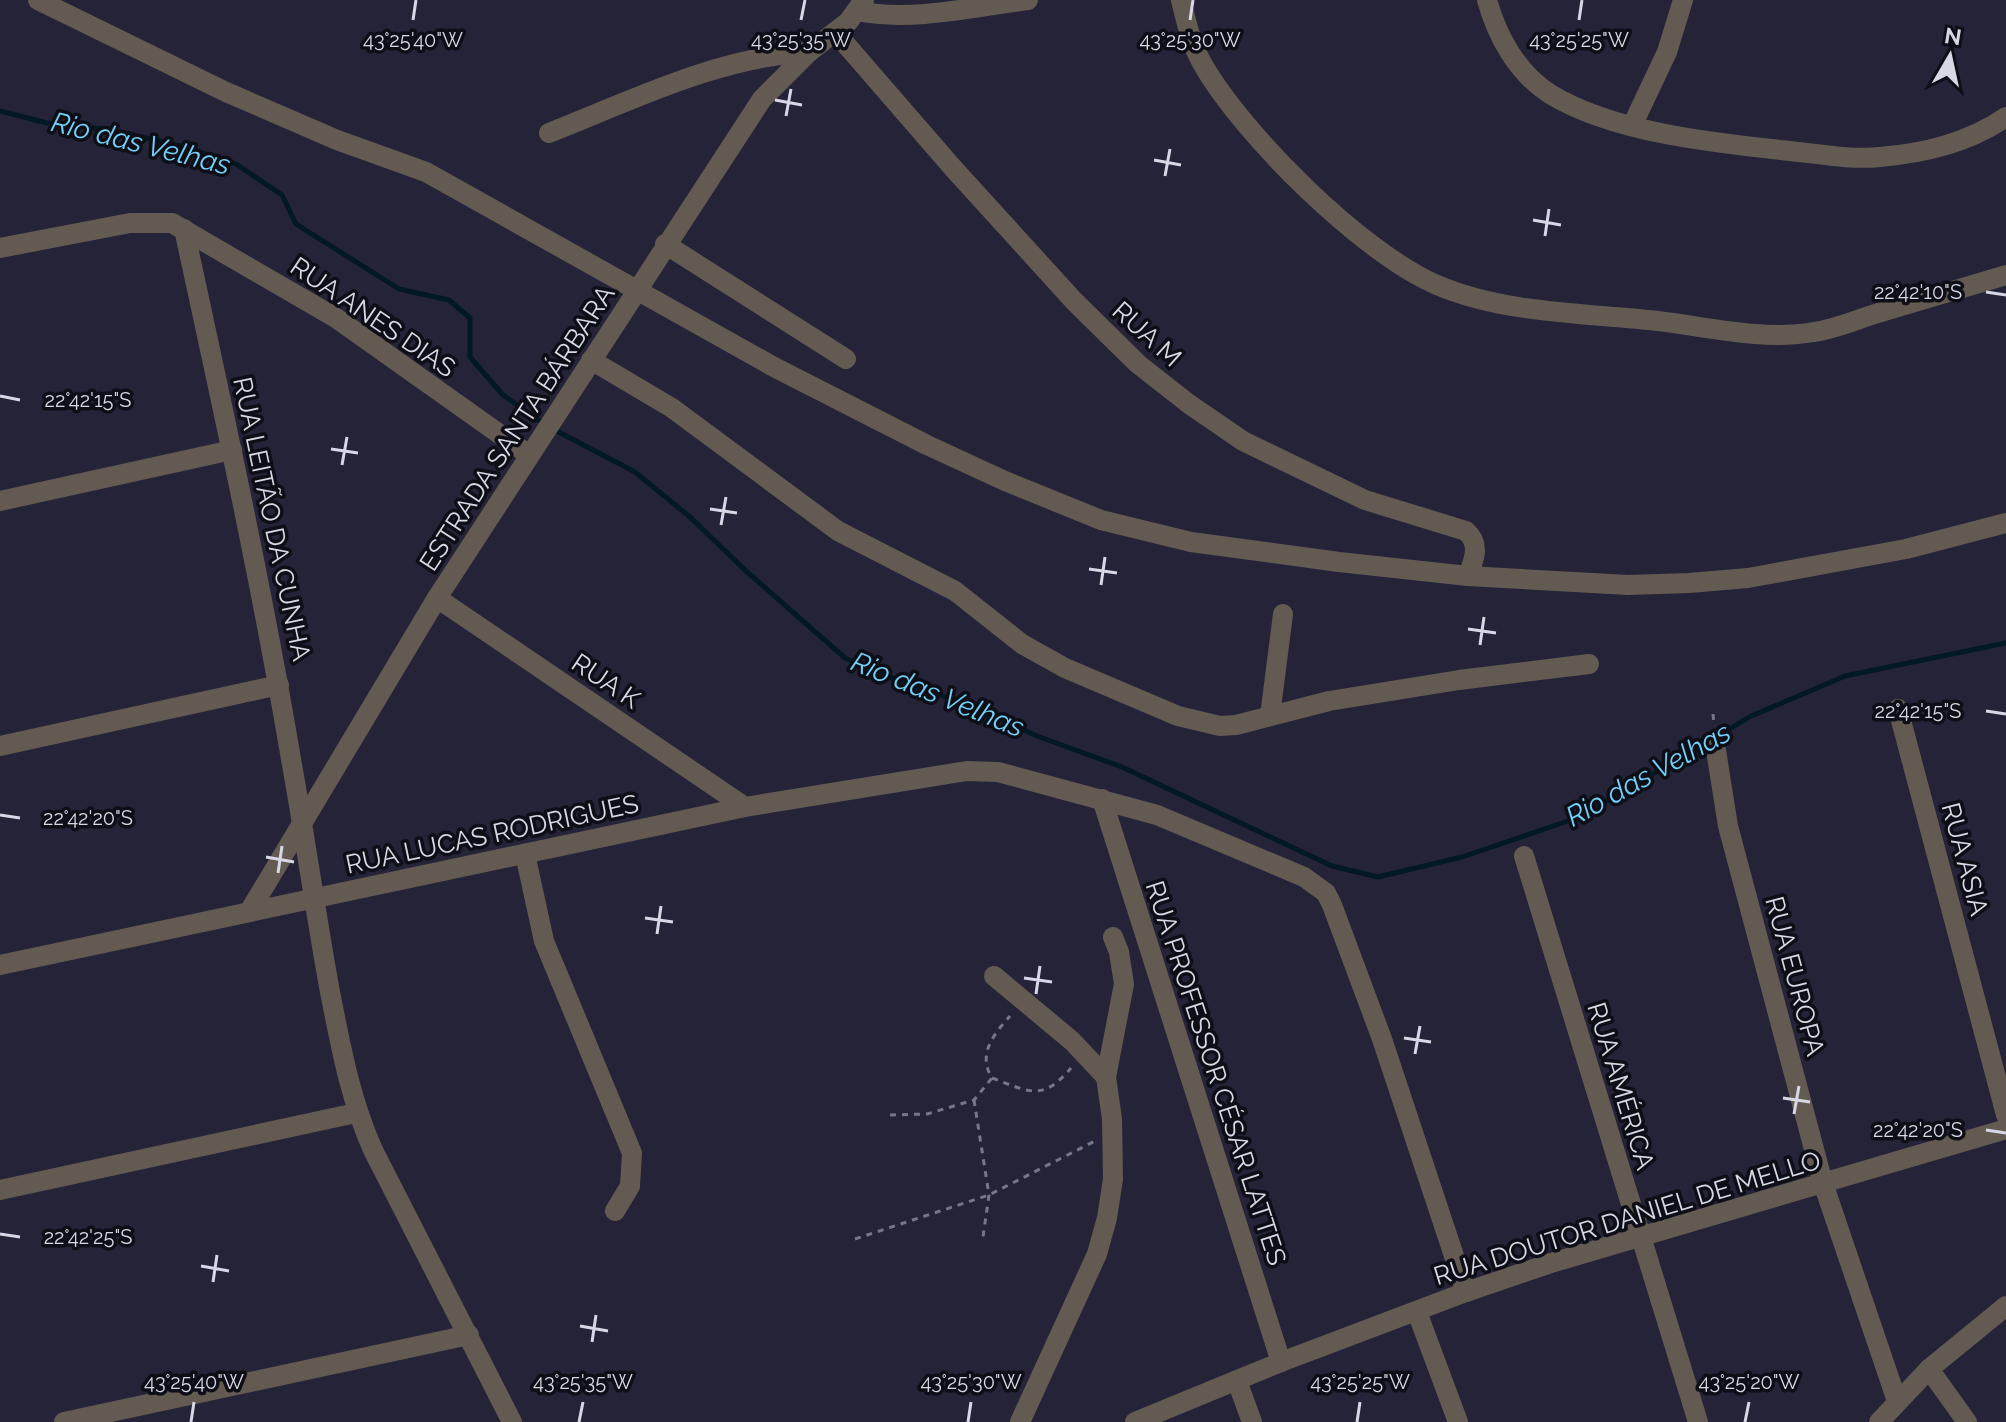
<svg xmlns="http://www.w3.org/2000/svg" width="2006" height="1422" font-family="Raleway,sans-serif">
<rect width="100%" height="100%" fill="#252338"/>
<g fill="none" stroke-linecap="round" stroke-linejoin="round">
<!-- stream -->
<g stroke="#001924" stroke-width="5">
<polyline points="0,111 47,123 112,130 185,147 236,164 282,195 296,224 399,289 449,300 470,318 470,357 503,395 544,424"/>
<polyline points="553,429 635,472 690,517 745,570 845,658 902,682 970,705 1037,736 1122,767 1332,866 1378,877 1462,857 1577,818 1708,742"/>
<polyline points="1717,737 1749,717 1845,676 2006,643"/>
</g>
<!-- path -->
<g stroke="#787788" stroke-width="3" stroke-dasharray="6 6" stroke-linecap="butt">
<polyline points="1713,714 1714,726"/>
<path d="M992 1078C1030 1092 1042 1102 1071 1068"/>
<polyline points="974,1100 989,1195 983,1237"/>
<path d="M890 1115 927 1114 974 1100 992 1078C977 1054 994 1034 1010 1016"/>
<polyline points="855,1239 989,1195 1095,1141"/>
</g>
<!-- minor -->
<g stroke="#635b52" stroke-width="20">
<polyline points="38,0 226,92 337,140 426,172 774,367 927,445 1005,481 1101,520 1191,542 1339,562 1468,576 1628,585 1689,583 1748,578 1906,549 2006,523"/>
<path d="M1181 0C1186 21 1191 44 1202 63 1242 134 1362 253 1437 285 1505 314 1586 313 1658 321 1708 327 1764 341 1814 332 1836 329 1858 319 1878 313 1921 300 1963 288 2006 275"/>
<path d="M1487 0C1497 36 1517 73 1550 94 1614 133 1715 143 1790 151 1819 154 1851 160 1880 157 1925 153 1968 143 2006 117"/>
<path d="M857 11C910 22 975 7 1028 0"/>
<path d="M836 33 953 168 1074 301 1138 364 1189 404 1243 441 1365 500 1466 531C1481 544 1474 560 1468 576"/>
<polyline points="1632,126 1667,52 1683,0"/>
<path d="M549 133C633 100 718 57 809 52"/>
<path d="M184 229C222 405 261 581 291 759 305 837 316 915 330 992 341 1047 350 1099 373 1150L512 1422"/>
<polyline points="665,244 846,359"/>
<polyline points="0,248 130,223 172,223 336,318 529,455"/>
<polyline points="591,360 672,408 838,531 955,591 1022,644 1065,668 1178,716 1220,726 1236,725 1329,701 1459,680 1589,664"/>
<polyline points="0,501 232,450"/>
<polyline points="437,598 745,807"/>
<polyline points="1898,709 2006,1115"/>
<polyline points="1270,716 1283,614"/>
<polyline points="1715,744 1728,826 1823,1183 1897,1401"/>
<polyline points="0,746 279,685"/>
<polyline points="1102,799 1281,1362"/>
<polyline points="525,854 544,941 632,1153 630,1186 615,1211"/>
<polyline points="1524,856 1698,1422"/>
<polyline points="249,912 437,598 762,99 809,52 848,22 864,0"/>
<polyline points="0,965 745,807 967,771 998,772 1157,815 1304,877 1326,893 1332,905 1382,1039 1466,1292"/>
<polyline points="994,976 1072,1041 1106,1077"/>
<polyline points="0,1190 356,1113"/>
<polyline points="1417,1312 1458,1422"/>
<polyline points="1929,1369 1967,1422"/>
<polyline points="1237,1381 1252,1422"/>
<polyline points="64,1422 469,1335"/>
<polyline points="1020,1422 1097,1254 1107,1218 1113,1179 1112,1119 1106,1077 1124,984 1119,952 1113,937"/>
<polyline points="1135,1422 1281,1362 1466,1292 1551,1263 2006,1129"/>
<polyline points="1879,1422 1929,1369 2006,1306"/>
</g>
</g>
<!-- ticks -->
<path fill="none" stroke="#d7d7e5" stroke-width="3" d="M413 20 416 0M801 20 805 0M1190 20 1193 0M1579 20 1582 0M775 100 802 105M786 116 791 89M1154 160 1181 165M1165 176 1170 149M1533 220 1561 225M1545 236 1549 209M1986 292 2006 295M0 396 20 400M331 449 358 453M342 465 347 437M710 509 737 513M721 525 726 497M1089 569 1117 573M1101 585 1105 557M1468 629 1496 633M1480 645 1484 617M1986 711 2006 714M0 815 20 818M266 857 294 862M278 873 282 846M645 918 673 922M657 934 661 906M1024 978 1052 982M1036 994 1040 966M1404 1038 1431 1042M1415 1054 1420 1026M1783 1098 1810 1102M1794 1114 1799 1086M1986 1130 2006 1133M0 1234 20 1237M201 1266 229 1271M213 1282 217 1255M580 1326 608 1331M592 1342 596 1315M191 1422 194 1402M579 1422 583 1402M968 1422 971 1402M1357 1422 1360 1402M1745 1422 1749 1402"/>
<g text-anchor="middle" stroke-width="7" stroke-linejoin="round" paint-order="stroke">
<!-- street labels -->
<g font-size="26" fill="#d7d7e5" stroke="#0e0e17">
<text transform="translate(373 317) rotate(34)" y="9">RUA ANES DIAS</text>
<text transform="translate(1147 334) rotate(42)" y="9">RUA M</text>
<text transform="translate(517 428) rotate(-57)" y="9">ESTRADA SANTA BÁRBARA</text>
<text transform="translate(272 519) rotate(78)" y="9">RUA LEITÃO DA CUNHA</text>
<text transform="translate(606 681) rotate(34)" y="9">RUA K</text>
<text transform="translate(492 834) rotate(-12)" y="9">RUA LUCAS RODRIGUES</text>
<text transform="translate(1965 859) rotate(75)" y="9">RUA ASIA</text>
<text transform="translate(1795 976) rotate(75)" y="9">RUA EUROPA</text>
<text transform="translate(1216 1073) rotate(72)" y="9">RUA PROFESSOR CÉSAR LATTES</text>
<text transform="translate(1621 1086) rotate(73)" y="9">RUA AMÉRICA</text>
<text transform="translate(1627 1218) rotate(-17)" y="9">RUA DOUTOR DANIEL DE MELLO</text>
</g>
<!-- water labels -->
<g font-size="28" font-style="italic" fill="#73d0f9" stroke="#0e0e17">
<text transform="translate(141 143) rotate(14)" y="10">Rio das Velhas</text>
<text transform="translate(938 694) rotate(22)" y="10">Rio das Velhas</text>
<text transform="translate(1648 774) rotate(-29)" y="10">Rio das Velhas</text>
</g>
</g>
<g font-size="20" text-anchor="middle" fill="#d7d7e5" stroke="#0e0e17" stroke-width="7" stroke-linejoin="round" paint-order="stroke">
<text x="413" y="47">43°25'40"W</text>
<text x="801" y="47">43°25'35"W</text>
<text x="1190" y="47">43°25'30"W</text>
<text x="1579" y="47">43°25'25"W</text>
<text x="1918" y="299">22°42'10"S</text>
<text x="88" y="407">22°42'15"S</text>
<text x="1918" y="718">22°42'15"S</text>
<text x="88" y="825">22°42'20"S</text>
<text x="1918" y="1137">22°42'20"S</text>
<text x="88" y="1244">22°42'25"S</text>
<text x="194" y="1389">43°25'40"W</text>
<text x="583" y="1389">43°25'35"W</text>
<text x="971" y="1389">43°25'30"W</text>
<text x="1360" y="1389">43°25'25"W</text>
<text x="1749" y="1389">43°25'20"W</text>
</g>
<!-- north arrow -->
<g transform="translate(1950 56) rotate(9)" stroke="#0e0e17" stroke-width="6" paint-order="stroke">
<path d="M0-6L14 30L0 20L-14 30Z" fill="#d7d7e5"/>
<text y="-12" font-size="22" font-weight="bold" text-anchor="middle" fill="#d7d7e5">N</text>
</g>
</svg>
